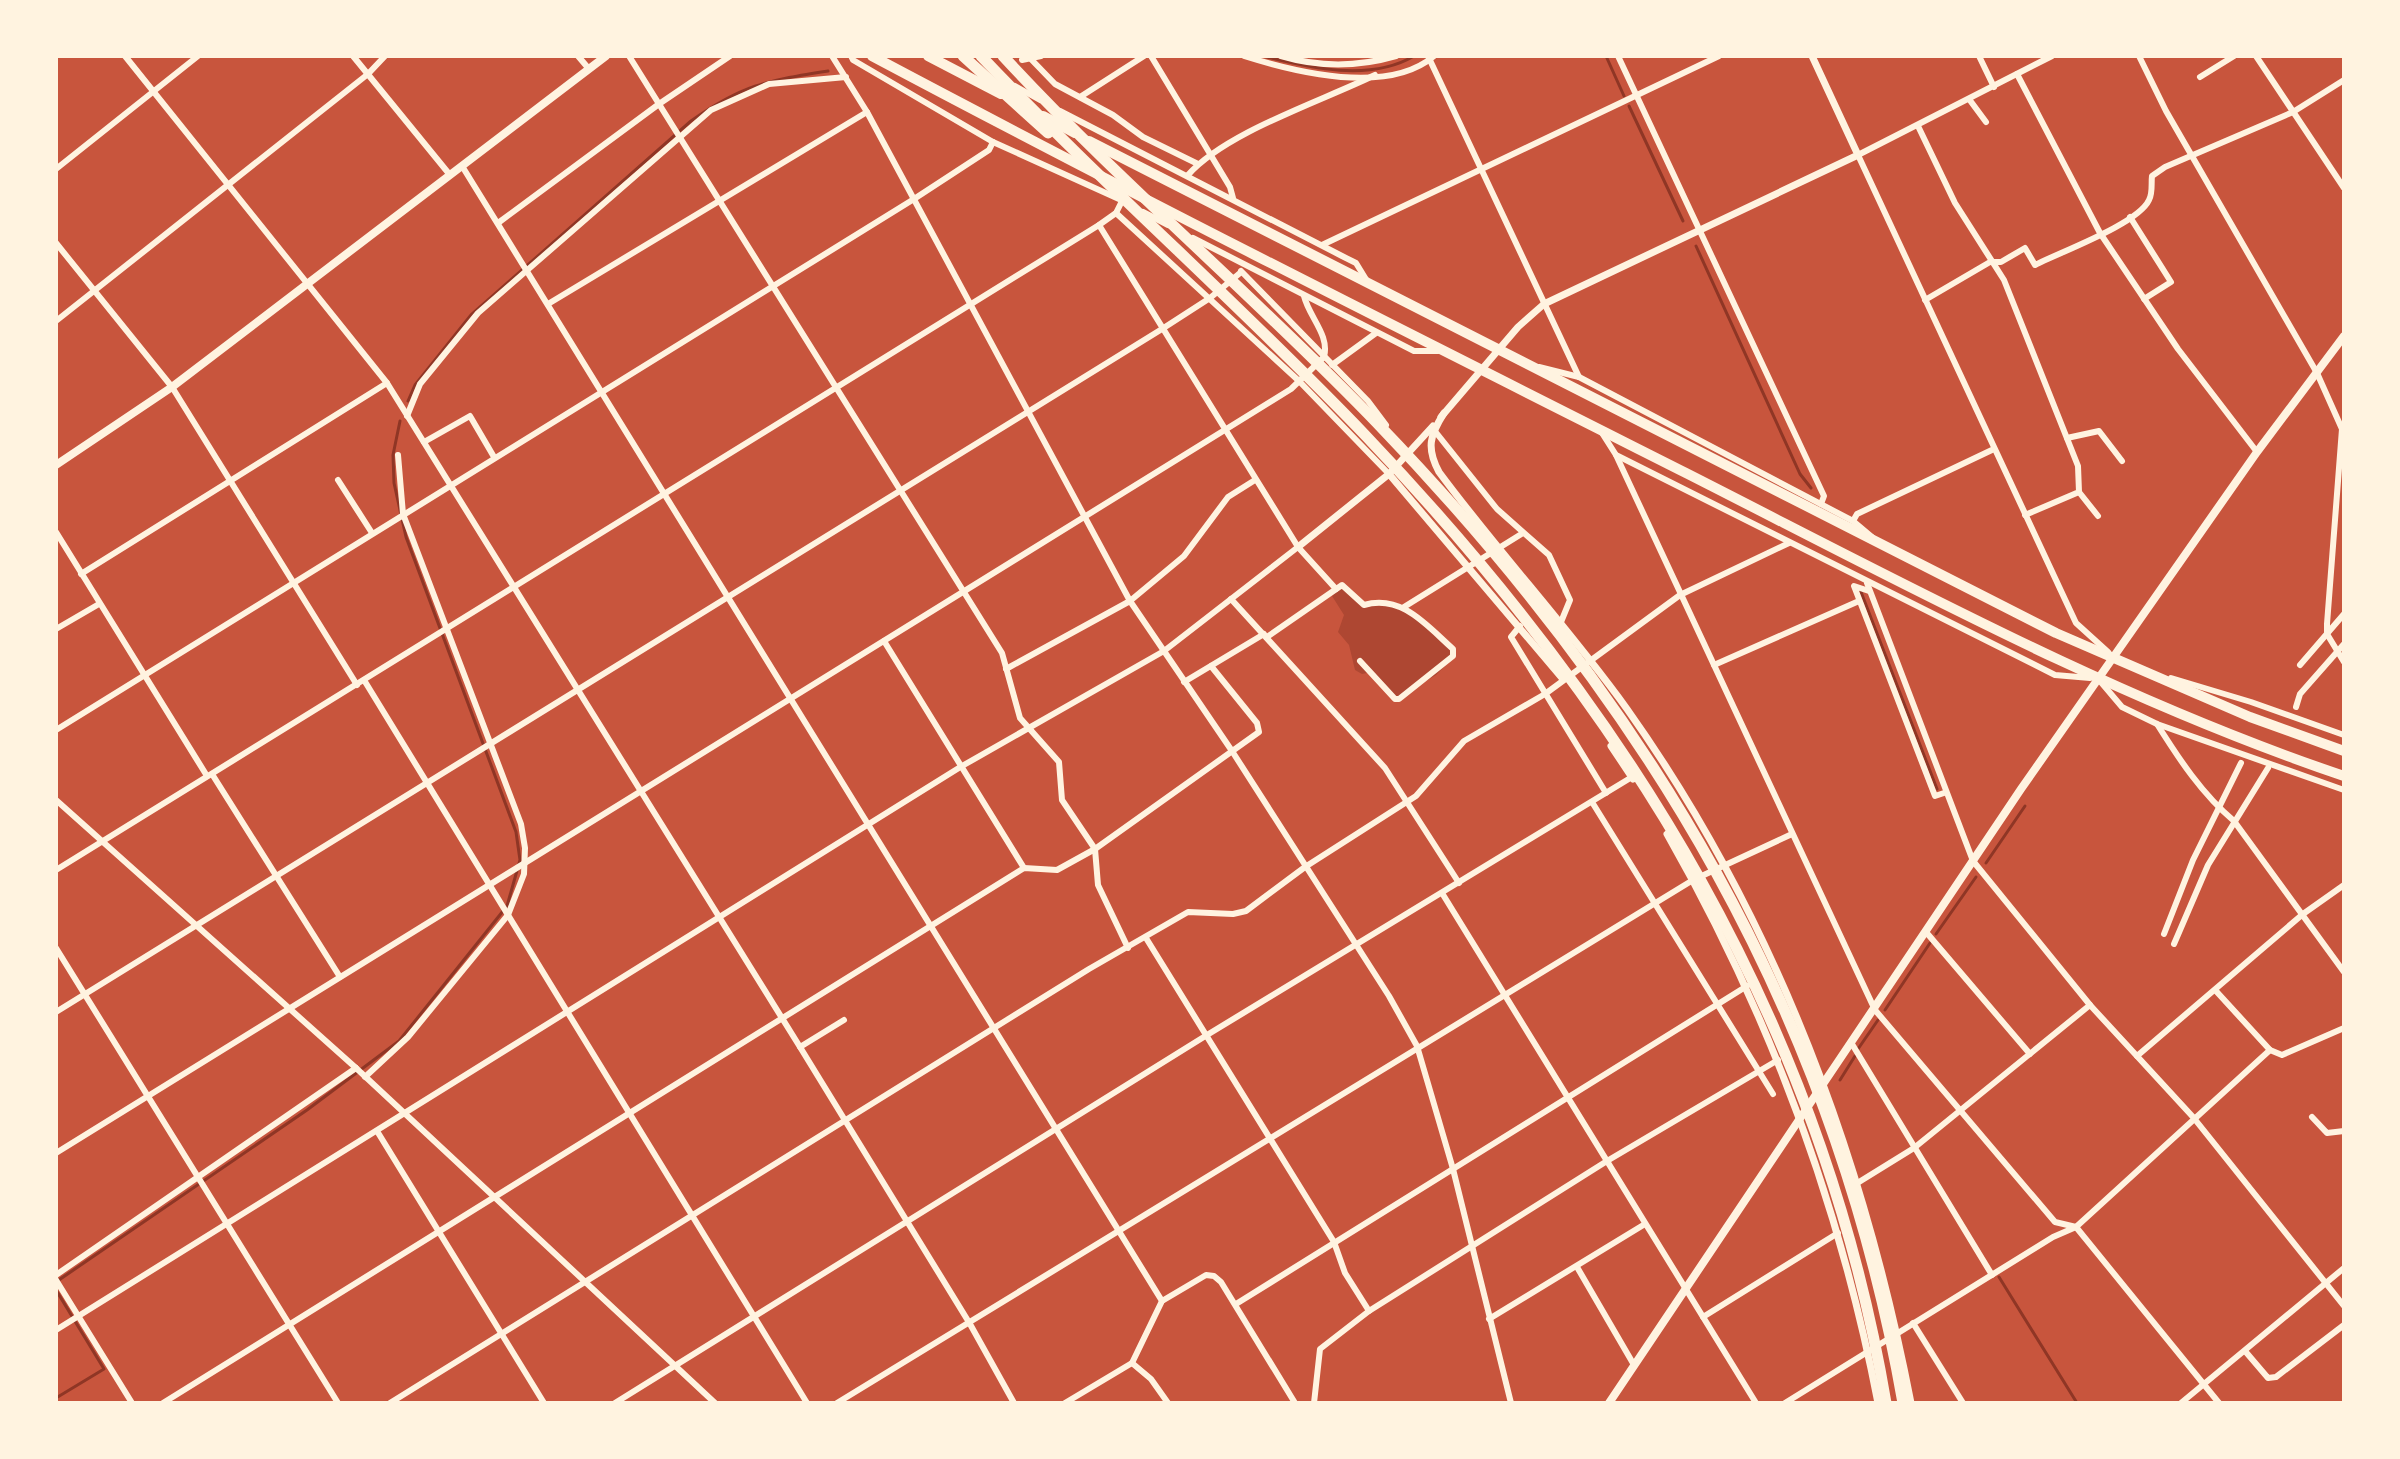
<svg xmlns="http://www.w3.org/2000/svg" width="2400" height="1459" font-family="'Exo 2',sans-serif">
<rect width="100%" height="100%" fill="#c8553d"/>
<!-- green -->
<polygon fill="#ae4732" points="1342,585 1364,605 1404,607 1453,649 1455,656 1436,675 1395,699 1372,672 1362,674 1355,670 1349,645 1338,632 1344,615 1332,596"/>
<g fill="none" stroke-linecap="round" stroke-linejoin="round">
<!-- stream -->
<g stroke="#8f3625" stroke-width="3">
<path d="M1263 56C1310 68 1370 82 1414 56"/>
<polyline points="1606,56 1624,96"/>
<polyline points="1629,106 1683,221"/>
<polyline points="1696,246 1800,474 1811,488"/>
<path d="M408 401 415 385 471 315 691 121C744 84 766 81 828 71"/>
<polyline points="1861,592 1937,789"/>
<polyline points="1986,863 2025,806"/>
<polyline points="1936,934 1976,877"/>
<polyline points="1885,1010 1930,943"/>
<polyline points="1858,1049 1878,1020"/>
<polyline points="1840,1080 1855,1056"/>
<polyline points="1999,1277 2077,1403"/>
<polyline points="56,1282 307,1110 399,1041 507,906 520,860 516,832 406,537 394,483 393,455 400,421"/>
<polyline points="56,1290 104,1369 56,1398"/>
</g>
<!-- minor -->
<g stroke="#fff3e0" stroke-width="6">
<polyline points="125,56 387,383 800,1047 970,1324 1014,1403"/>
<polyline points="353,56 450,175"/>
<polyline points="578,56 589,69"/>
<polyline points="629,56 1002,653 1020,718 1059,762 1062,800 1095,849 1259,732 1257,723 1211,666"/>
<polyline points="832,56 867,112 1130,601 1232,751 1389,996 1417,1046 1453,1169 1511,1403"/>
<polyline points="851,56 853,60 993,142 1119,199"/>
<polyline points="1028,56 1055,84 1113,115 1143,137 1198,164"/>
<polyline points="1151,56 1230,187 1233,198"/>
<path d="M1244 56C1295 72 1387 96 1434 56"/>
<path d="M1281 56C1318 67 1358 67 1396 56"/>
<polyline points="1428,56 1579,377"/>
<polyline points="1618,56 1824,496 1821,504"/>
<polyline points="1979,56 1994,87"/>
<polyline points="2052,56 1858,155 2076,623 2108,652"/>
<polyline points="2139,56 2166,111 2317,373 2342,429 2327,624 2327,634 2344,662"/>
<polyline points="2256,56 2344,188"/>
<polyline points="1022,60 1041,56"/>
<polyline points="2017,74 2100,233 2178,349 2257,452"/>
<polyline points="2200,77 2234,56"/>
<polyline points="1015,86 1040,100"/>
<polyline points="1080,97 1144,56"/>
<polyline points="1969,99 1986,122"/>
<polyline points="1060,111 1342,256 1356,263 1367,281"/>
<polyline points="1918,126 1955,203 2004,280 2078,466 2079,492 2025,515"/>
<polyline points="462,166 1162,1301"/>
<polyline points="56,169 198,56"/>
<path d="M1188 175C1226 132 1322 101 1375 75"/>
<polyline points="1143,212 1168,225"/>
<polyline points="1116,213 1299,381 1389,474"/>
<polyline points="2130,217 2171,282 2144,299"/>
<polyline points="498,223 659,104 730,56"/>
<polyline points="1099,225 1298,547 1336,589"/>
<polyline points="1193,238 1414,351 1438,351"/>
<polyline points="56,243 172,387 357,685"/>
<polyline points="1322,245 1719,56"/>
<polyline points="1241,271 1368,401 1386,425"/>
<path d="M1925 300 1990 262H2001L2025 248 2035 265C2060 252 2138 224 2149 200 2153 193 2151 183 2152 176L2165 167 2293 112 2344 80"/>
<polyline points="548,304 867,112"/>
<polyline points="56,321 368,74 385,56"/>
<polyline points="1332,365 1376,333"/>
<polyline points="1539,367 1579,377 1853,521 1872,537"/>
<polyline points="407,416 420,384 478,313 711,110 769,84 846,77"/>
<polyline points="1434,430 1497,509 1549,555 1570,600 1561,622"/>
<polyline points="1602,433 1616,455 2055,675 2090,678"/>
<polyline points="2067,438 2099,431 2122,461"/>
<polyline points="424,442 470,416 494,457"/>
<polyline points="1616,455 1875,1010 2055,1222 2076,1227 2219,1403"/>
<polyline points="338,480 372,533"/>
<polyline points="2079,492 2098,516"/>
<polyline points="1853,521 1857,514 1994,449"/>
<polyline points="56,532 207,776"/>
<polyline points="81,574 387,383"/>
<polyline points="1867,583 1973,861 2090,1005 2193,1117 2344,1306"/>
<polyline points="1869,591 1854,586 1935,796 1944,793"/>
<polyline points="1231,599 1385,768 1459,883"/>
<polyline points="1404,607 1523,533"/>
<polyline points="1520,626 1511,637 1606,793"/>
<polyline points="56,629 99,604"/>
<path d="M1267 637 1342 585 1364 605C1402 594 1427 626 1453 649V656L1399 699H1395L1360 661"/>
<polyline points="884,641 1024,868"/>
<polyline points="1714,665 1859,601"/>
<polyline points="2300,665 2344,614"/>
<polyline points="1006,669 1130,601 1184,556 1228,497 1255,480"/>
<polyline points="2171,678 2251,702 2344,735"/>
<polyline points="364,680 807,1403"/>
<polyline points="2100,681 2122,707 2157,724 2344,790"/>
<polyline points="1184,682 1264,634"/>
<polyline points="2296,707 2300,694 2344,644"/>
<path d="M2157 724C2179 759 2202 794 2234 821L2344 972"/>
<polyline points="56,730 914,199 989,150 993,142"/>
<polyline points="212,774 340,977"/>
<polyline points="56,800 356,1068 715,1403"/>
<polyline points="1592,802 1773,1094"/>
<polyline points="56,870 1099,225 1116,213 1122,201"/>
<polyline points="1442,893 1756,1403"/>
<polyline points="1926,932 2030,1054"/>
<polyline points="2164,934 2193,860 2241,763"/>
<polyline points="1146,938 1334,1242 1345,1273 1369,1311"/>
<polyline points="2174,944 2208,865 2268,768"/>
<polyline points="56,948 338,1403"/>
<polyline points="2216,991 2270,1050 2282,1055 2344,1028"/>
<polyline points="56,1012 1162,329 1210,298 1240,273"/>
<polyline points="1852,1044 1992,1275"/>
<polyline points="800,1047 844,1020"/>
<polyline points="2137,1056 2303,914 2344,885"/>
<polyline points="365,1077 408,1037 508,915 524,874 525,848 521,824 403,514 398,455"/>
<polyline points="2312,1117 2327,1133 2344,1131"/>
<polyline points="377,1131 544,1403"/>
<path d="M56 1153 1291 389 1324 357C1330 335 1309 317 1304 296"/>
<polyline points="1859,1182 1914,1148 2090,1005"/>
<polyline points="1577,1267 1634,1365"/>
<polyline points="56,1275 356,1068"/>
<polyline points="56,1280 132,1403"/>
<polyline points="1236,1304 1747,986"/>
<polyline points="1703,1317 1838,1233"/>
<polyline points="1489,1319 1645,1224"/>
<polyline points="1913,1323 1963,1403"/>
<polyline points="56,1330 962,766 1164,651 1298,547"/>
<polyline points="2245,1351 2268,1378 2276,1377 2344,1325"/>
<polyline points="1132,1363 1151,1379 1168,1403"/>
<polyline points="163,1403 1024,868 1057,870 1095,849 1098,885 1128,948"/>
<polyline points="390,1403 1089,969 1188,912 1233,914 1246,911 1305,867 1416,796 1464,741 1545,694 1680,595 1789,543"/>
<polyline points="615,1403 1207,1035 1632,777"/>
<polyline points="837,1403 1693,880 1792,834"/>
<polyline points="1065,1403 1132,1363 1162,1301 1206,1275 1214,1276 1221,1282 1295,1403"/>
<polyline points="1314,1403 1320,1349 1369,1311 1607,1161 1778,1060"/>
<polyline points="1785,1403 2053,1237 2076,1227 2270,1050"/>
<polyline points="2181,1403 2344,1268"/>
</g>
<!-- tertiary -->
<g stroke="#fff3e0" stroke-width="7">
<path d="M1444 413C1430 435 1426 448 1439 472 1499 553 1568 627 1627 709 1774 916 1863 1155 1911 1403"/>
<polyline points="1441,417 1518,327 1544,304 1858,155 1812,56"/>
<polyline points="1389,474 1562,678"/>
<polyline points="1298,547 1389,474 1433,426"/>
<polyline points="1611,746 1633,779"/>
<path d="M1667 834C1769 1013 1839 1201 1878 1403"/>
</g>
<!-- secondary -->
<g stroke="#fff3e0" stroke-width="8">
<polyline points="56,465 172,387 606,56"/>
<polyline points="1609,1403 2021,789 2257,452 2344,336"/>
</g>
<!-- trunk -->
<g stroke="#fff3e0" stroke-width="10">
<path d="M872 56C1141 199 1414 336 1686 473 1901 582 2115 699 2344 776"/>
<polyline points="928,56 1001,94"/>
<polyline points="1043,116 1075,133"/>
<polyline points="1089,141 2056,633 2250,717 2344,751"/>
</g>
<!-- motorway -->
<g stroke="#fff3e0" stroke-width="11">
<polyline points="963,56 1048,133"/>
<path d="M981 56C1105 187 1242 306 1366 436 1629 712 1822 1022 1886 1403"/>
<path d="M1003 56C1121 184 1256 297 1377 423 1648 704 1835 1014 1903 1403"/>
</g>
</g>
<!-- border -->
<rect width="2400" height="1459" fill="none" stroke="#fff3e0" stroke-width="116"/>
</svg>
